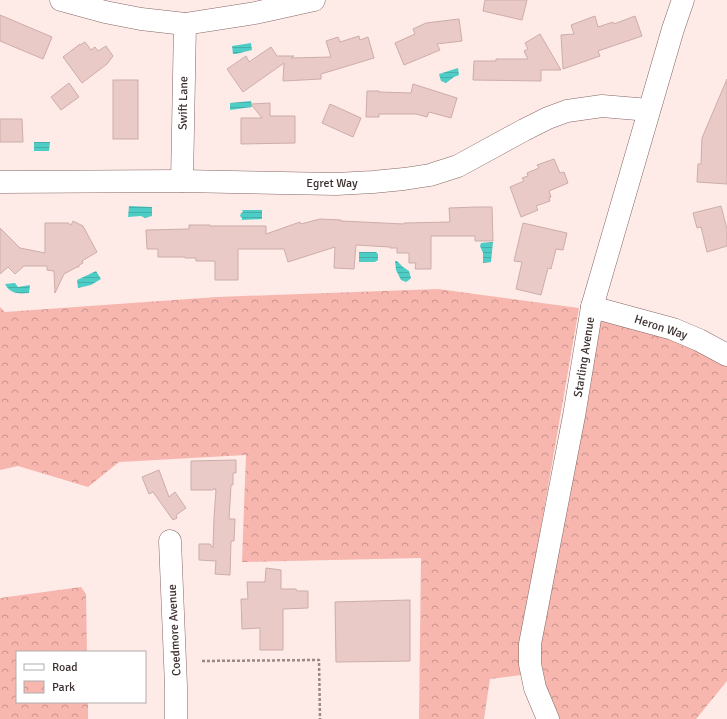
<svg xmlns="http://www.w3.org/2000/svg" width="727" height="719" font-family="Signika,sans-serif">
<defs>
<pattern id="park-crowns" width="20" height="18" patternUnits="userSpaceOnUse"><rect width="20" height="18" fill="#f7b6ae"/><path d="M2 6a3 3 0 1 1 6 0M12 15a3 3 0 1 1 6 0" fill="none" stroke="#c9948e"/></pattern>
<pattern id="water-rules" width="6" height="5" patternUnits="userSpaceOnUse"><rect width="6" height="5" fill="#4ecdc6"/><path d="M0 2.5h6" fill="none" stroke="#45b0aa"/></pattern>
</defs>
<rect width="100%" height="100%" fill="#feeae7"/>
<!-- park -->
<g fill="url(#park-crowns)">
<polygon points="438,289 579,308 536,556 521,675 490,679 484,719 419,719 421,558 242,562 246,455 119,462 88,487 18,466 0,470 0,307 5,312 217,297"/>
<polygon points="594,315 643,326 727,363 727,681 696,719 557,719 537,668"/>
<polygon points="81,587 86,594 87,652 17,652 17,702 88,702 88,719 0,719 0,598"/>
</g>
<!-- water -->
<g fill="url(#water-rules)">
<polygon points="251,43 252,50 236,54 233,54 232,46"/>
<polygon points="458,68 459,75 454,77 446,83 441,81 439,74"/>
<polygon points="251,101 252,107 230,110 230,103"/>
<polygon points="34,142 50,142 49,151 34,151"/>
<polygon points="129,206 152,207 152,216 145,218 141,216 128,217"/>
<polygon points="242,210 262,210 262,219 242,220 242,218 240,216 241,213 243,212"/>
<polygon points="493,242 491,262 483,263 483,253 480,246 481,243"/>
<polygon points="359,252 376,252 378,254 378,260 375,262 359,262"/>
<polygon points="395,261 397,261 403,267 409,271 411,278 409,280 406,282 401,280 396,270"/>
<polygon points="96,271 101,279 91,285 78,288 77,280"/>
<path d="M15 283 18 287 30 285 29 293C19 294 10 294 5 284Z"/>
</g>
<!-- building -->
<g fill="#eacac6" stroke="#ccada9">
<polygon points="485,0 527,0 522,20 483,11"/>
<polygon points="0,15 52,37 43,59 0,41"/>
<polygon points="595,16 598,27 613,22 614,24 635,16 642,36 598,51 600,56 563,69 561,35 574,34 571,25"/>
<polygon points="459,19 462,41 437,44 440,50 404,65 395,43 415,34 413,29 426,23"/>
<polygon points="540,34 561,70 541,70 541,81 473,80 474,61 496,61 496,59 528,59 524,51 528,49 525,43"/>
<polygon points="359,36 360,40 368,37 374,58 321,74 321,79 283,81 284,63 243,92 227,69 246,56 249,62 271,47 277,56 294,56 291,58 331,57 326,41 338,37 340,42"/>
<polygon points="85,42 91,50 95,47 98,51 106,46 113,56 107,64 82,83 63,57 80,44 80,45"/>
<polygon points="727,79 727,184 697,182 698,164 701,164 702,138"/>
<rect x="113" y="80" width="25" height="59"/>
<polygon points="69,83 79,97 61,110 51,97"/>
<polygon points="413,84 457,98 451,118 429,112 427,117 416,114 379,114 379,117 366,117 367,91 379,91 379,92 411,93"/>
<polygon points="270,103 270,116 295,116 295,143 241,144 241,118 262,118 251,104"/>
<polygon points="330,104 361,118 353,137 322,123"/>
<polygon points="0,119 22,119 23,142 0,142"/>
<polygon points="554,159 560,173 564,172 568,183 549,191 551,197 549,197 550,201 536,206 538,210 521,217 510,187 524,181 522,178 528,176 527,173 539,168 537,165"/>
<polygon points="721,206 727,229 727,246 707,252 701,227 697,228 693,213"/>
<polygon points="477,207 492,207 493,241 475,241 475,236 431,236 431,269 415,269 416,263 409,263 409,253 397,253 397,248 390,248 390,247 356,245 354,269 334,268 335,247 288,262 284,249 238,249 238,280 215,280 215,261 196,261 196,258 185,258 185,257 158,257 158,249 147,249 146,230 189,229 189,225 210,225 210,226 266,226 266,234 300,222 301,224 320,219 341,220 341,221 404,224 404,223 450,222 449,208"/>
<polygon points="73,221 83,226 97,252 82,261 83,263 79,265 79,267 77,267 64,274 55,293 54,271 47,270 47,266 24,266 15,274 8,267 0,274 0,228 20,248 45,253 45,223 68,223 71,225"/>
<polygon points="523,223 567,233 563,250 556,249 551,269 548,268 541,295 516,289 522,262 514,261"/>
<polygon points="236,460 236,473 233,473 233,485 231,485 229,519 235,519 234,541 231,541 230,575 215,574 216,561 199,560 199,544 210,544 213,548 214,518 216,490 215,490 215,488 213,490 191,490 191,461"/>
<polygon points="159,470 169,497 175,492 186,508 176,515 177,518 173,520 153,492 149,494 142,477"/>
<polygon points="266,568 281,570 281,589 296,589 297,591 308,591 308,608 283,609 283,650 260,650 260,628 242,629 241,599 248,599 247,582 265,582"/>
<polygon points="410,600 410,661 336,662 335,602"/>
</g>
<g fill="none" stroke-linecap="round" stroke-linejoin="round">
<!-- minor casing -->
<g stroke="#846865" stroke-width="23">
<g id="minor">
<polyline points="61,0 105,12 141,19 185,24 255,13 314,0"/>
<polyline points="182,181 185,24"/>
<polyline points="0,182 182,181 336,184 373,182 404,179 430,175 458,166 524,130 548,118 567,111 602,106 649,110"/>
<polyline points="592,307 673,329 699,340 727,355"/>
<polyline points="170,541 176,686 176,719"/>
<polyline points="548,719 535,688 530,664 530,644 574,416 592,307 673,29 683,0"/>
</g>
</g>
<!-- path -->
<polyline stroke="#998987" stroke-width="2.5" stroke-dasharray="3 2" stroke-linecap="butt" points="202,661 319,660 320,719"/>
<!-- minor -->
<use href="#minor" stroke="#fff" stroke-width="22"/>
</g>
<g text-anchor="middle" stroke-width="3" stroke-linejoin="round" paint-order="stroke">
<!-- street labels -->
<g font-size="12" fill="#3c302f" stroke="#fff">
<text transform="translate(183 103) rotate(-89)" y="4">Swift Lane</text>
<text x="332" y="187">Egret Way</text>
<text transform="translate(661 327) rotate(18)" y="4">Heron Way</text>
<text transform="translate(584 357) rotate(-81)" y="4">Starling Avenue</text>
<text transform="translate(174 630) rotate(-93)" y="4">Coedmore Avenue</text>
</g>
</g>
<!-- legend -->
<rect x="16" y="651" width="130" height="52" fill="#ffffff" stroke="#b1acac"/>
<rect x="24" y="664" width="20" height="6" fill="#ffffff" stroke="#b1acac"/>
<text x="52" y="671" font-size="12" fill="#3c302f">Road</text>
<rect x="24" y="681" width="20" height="12" fill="url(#park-crowns)" stroke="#b1acac"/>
<text x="52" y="691" font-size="12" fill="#3c302f">Park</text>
</svg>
